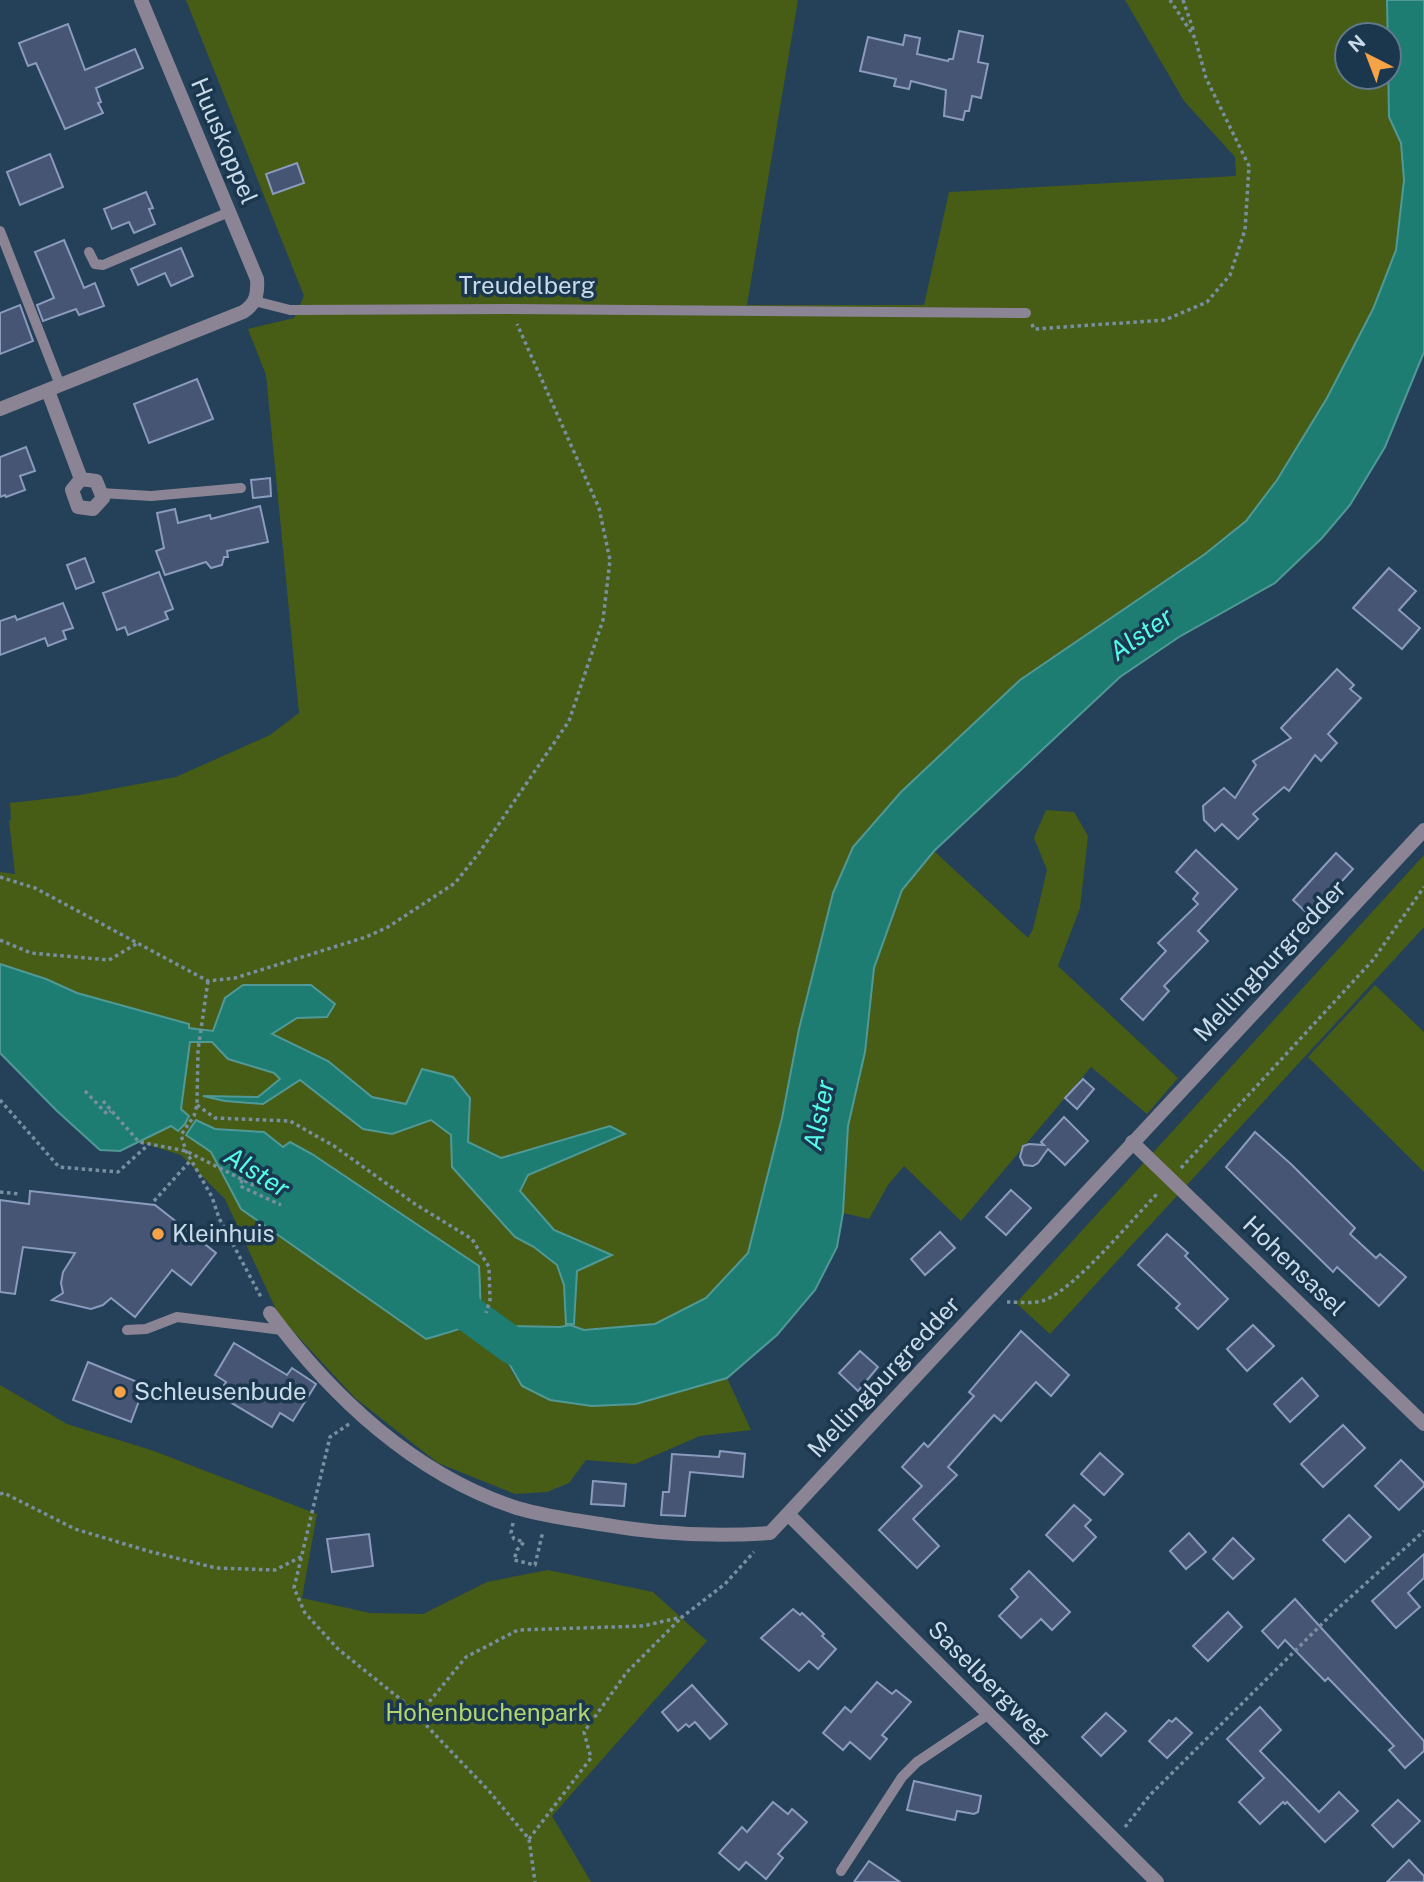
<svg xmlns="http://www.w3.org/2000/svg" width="1424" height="1882" font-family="'Public Sans',sans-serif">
<rect width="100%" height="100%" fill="#244159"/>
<!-- green -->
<g fill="#475c14">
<path d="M186 0H798L747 305H924L949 192 1236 176 1235 157 1184 101 1125 0H1387V35H1347V77H1388L1389 117 1401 143 1404 180 1396 250 1373 309 1327 398 1277 480 1246 521 1205 554 1020 680 901 792 853 847 799 1029 782 1118 748 1253 706 1298 655 1324 584 1330 570 1325 560 1327 510 1326 491 1319C497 1336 509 1376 524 1387 537 1396 553 1400 569 1403 627 1412 672 1394 727 1378L751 1430 700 1436 635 1464 586 1460 569 1483 547 1492 515 1494 438 1463 355 1398 279 1316 225 1199 181 1155 139 1142 171 1126 190 1042 189 1024 77 993 46 979 0 964V872L15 874 9 820H11L10 803 80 795 176 777 270 735 299 713 266 375 248 329 294 318 304 296Z"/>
<polygon points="1046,810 1074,812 1088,836 1080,908 1058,966 1178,1078 1147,1114 1091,1067 961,1221 904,1166 888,1185 869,1219 843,1213 848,1126 865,1052 874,968 902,890 934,851 1028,938 1033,929 1047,870 1034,838"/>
<polygon points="1424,855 1424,927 1050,1334 1016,1303"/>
<polygon points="1375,985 1424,1032 1424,1172 1308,1057"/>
<polygon points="0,1385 67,1424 154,1451 317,1514 302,1598 370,1613 423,1614 487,1582 548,1570 653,1592 707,1641 552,1816 591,1882 0,1882"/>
</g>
<!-- water -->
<g fill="#1d7d73" stroke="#519996" stroke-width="2">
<polygon points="1387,0 1424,0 1424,352 1385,447 1350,505 1322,538 1275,583 1179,637 1120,677 934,851 902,890 874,968 865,1052 848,1126 843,1213 837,1247 815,1290 777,1335 727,1378 636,1404 592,1406 550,1400 522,1386 503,1353 482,1334 491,1319 510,1326 560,1327 570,1325 584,1330 655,1324 706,1298 748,1253 782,1118 799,1029 833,893 853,847 901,792 1020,680 1205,554 1246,521 1277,480 1327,398 1373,309 1396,250 1404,180 1401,143 1389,117"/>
<polygon points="0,964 46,979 77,993 189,1024 189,1028 213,1031 225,998 243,985 311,985 335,1004 327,1017 297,1018 272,1034 328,1061 372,1097 406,1104 422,1069 453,1077 470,1098 468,1142 501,1158 610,1126 625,1134 528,1175 520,1191 554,1230 612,1255 577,1271 574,1324 566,1324 564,1285 557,1265 534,1247 515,1237 452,1167 451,1135 431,1120 392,1134 363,1129 300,1080 263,1104 225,1101 203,1096 258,1097 280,1079 274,1073 228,1059 212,1042 190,1042 181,1109 189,1116 185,1124 178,1131 171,1126 120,1151 100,1150 57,1111 0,1053"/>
<path d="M196 1120 215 1129 264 1132 283 1147 290 1142 312 1154 479 1266C482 1329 485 1321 426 1339L241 1209 211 1152 186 1135Z"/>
</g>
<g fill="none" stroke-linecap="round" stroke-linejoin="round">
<!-- river -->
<polyline stroke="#1d7d73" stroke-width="37" points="436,1290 513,1346 527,1352"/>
</g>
<!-- building -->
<g fill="#465574" stroke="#8b9bbe" stroke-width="2">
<polygon points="68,24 85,70 135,49 143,68 96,88 101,102 98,103 103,113 65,129 36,63 28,66 19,43"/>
<polygon points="959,31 983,36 978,62 988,64 981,98 972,96 969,111 965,111 963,120 944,116 946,90 911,81 909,89 894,86 896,79 860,71 868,37 903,45 905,35 920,38 917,54 948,61 949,59 953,59"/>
<polygon points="50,154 63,187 20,205 7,172"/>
<polygon points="297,163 304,183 273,194 266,174"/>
<polygon points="146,192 153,208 149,209 155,224 134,233 129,222 112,229 104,209"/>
<polygon points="64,240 84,288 95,283 104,306 79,315 76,309 43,321 37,305 54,298 35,252"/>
<polygon points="181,248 193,276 171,286 165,273 138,285 131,269"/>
<polygon points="20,305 33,341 0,354 0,313"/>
<polygon points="197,379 213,419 149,443 134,404"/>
<polygon points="26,447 35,471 20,476 25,490 6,497 5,495 0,497 0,457"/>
<polygon points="270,478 271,496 253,498 251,480"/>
<polygon points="260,506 268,542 227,551 228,557 224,557 222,565 211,568 206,562 165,575 156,551 164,548 157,513 175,509 178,523 210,515 211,519"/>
<polygon points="85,558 94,582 76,589 67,565"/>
<polygon points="1389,568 1416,591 1399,610 1420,628 1402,649 1353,608"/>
<polygon points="159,572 173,609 165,612 168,619 128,635 125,627 117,630 103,593"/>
<polygon points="63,603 73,628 63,631 66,639 48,646 45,638 0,655 0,621 15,616 17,620"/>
<polygon points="1337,669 1354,685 1350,689 1361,698 1328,734 1337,743 1321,761 1315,755 1289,791 1284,787 1253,814 1258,819 1238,839 1222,824 1215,831 1204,820 1203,806 1224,788 1235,798 1256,765 1253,761 1291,738 1281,728"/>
<polygon points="1196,850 1237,889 1198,931 1208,941 1164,986 1169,991 1143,1020 1121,999 1166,951 1158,943 1198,904 1193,899 1198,893 1176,872"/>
<polygon points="1336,853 1353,869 1310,916 1293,900"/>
<polygon points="1083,1079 1094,1089 1077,1109 1065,1098"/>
<polygon points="1064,1117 1088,1141 1065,1165 1048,1149 1038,1163 1033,1166 1024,1165 1020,1157 1023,1146 1029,1144 1044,1145 1041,1142"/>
<polygon points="1255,1132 1292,1165 1355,1228 1350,1234 1376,1258 1380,1254 1406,1277 1379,1306 1337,1267 1333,1272 1226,1167"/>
<polygon points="1011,1190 1031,1208 1006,1235 986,1217"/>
<polygon points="30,1191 155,1205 216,1253 191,1285 172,1270 135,1317 111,1298 103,1305 91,1309 52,1300 63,1293 61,1283 63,1272 75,1253 23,1247 15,1294 0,1292 0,1200 29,1204"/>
<polygon points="940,1232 955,1248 925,1275 911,1259"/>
<polygon points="1167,1234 1188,1253 1185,1256 1228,1299 1198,1329 1176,1308 1180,1304 1138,1265"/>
<polygon points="1253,1325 1274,1346 1247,1371 1227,1349"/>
<polygon points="1021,1331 1069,1375 1051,1396 1036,1382 1001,1421 994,1415 948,1467 957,1475 913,1519 939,1546 917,1568 879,1530 922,1486 902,1467 924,1443 928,1447 974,1396 969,1392"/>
<polygon points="234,1343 287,1375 292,1368 316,1384 293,1421 280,1413 272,1427 218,1395 226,1382 215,1375"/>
<polygon points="860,1351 878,1367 858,1391 839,1373"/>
<polygon points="88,1362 145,1385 131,1422 73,1400"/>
<polygon points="1302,1378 1318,1396 1290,1422 1274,1404"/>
<polygon points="1343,1425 1365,1448 1323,1487 1301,1464"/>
<polygon points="720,1451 745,1454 743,1477 690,1472 685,1516 661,1515 663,1492 669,1492 672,1454 719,1457"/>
<polygon points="1100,1453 1123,1474 1104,1495 1081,1474"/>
<polygon points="1401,1460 1424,1483 1424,1486 1399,1510 1375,1486"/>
<polygon points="593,1481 626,1484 624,1506 591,1504"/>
<polygon points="1074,1505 1091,1520 1085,1526 1096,1537 1073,1561 1046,1535"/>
<polygon points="1349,1515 1371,1537 1345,1562 1323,1540"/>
<polygon points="1189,1533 1206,1552 1186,1569 1170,1551"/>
<polygon points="369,1534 373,1566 332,1572 327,1539"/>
<polygon points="1233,1538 1254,1559 1233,1579 1213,1559"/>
<polygon points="1424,1554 1424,1578 1408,1593 1420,1607 1396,1628 1372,1601"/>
<polygon points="1029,1571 1070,1612 1052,1630 1041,1619 1021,1638 999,1616 1018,1597 1011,1589"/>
<polygon points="1295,1599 1424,1741 1424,1751 1405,1768 1389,1750 1394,1746 1328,1678 1325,1681 1285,1640 1278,1648 1262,1631"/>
<polygon points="793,1609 800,1615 802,1613 816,1626 824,1634 822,1636 836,1649 818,1669 809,1661 799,1671 761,1638"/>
<polygon points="1228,1612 1242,1627 1208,1661 1193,1646"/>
<polygon points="877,1682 892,1694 896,1690 911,1702 882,1735 887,1739 870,1759 850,1742 843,1750 823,1733 845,1707 851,1712"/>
<polygon points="692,1685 727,1724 710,1739 695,1722 689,1727 686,1724 678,1731 662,1712"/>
<polygon points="1260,1707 1281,1730 1260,1751 1319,1812 1339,1792 1358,1811 1325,1842 1287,1802 1285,1804 1283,1802 1260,1824 1239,1802 1264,1778 1227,1739"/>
<polygon points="1106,1713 1126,1731 1101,1756 1082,1737"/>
<polygon points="1176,1718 1192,1733 1167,1758 1149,1741 1169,1720 1172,1722"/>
<polygon points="914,1781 981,1796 978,1812 974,1814 957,1811 955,1820 907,1810"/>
<polygon points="1398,1800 1420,1821 1393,1847 1372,1825"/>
<polygon points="773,1802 788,1814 792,1809 807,1822 778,1854 783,1858 766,1879 746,1862 739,1870 719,1853 742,1827 747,1832"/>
<polygon points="1409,1860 1424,1876 1424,1882 1387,1882"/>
<polygon points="869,1861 900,1882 854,1882"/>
</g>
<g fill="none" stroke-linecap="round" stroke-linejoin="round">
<!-- path -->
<g stroke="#788fa2" stroke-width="3.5" stroke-dasharray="3.5 3.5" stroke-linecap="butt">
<polyline points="1183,0 1194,32"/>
<polyline points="1032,324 1034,329 1165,320 1207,302 1230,275 1245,230 1249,166 1206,78 1195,38 1170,0"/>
<polyline points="0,877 35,888 208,981 235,978 366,937 388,927 455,883 479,853 569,721 603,620 610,560 599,508 517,324"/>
<polyline points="0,940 31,953 109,960 138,943"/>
<polyline points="208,981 198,1050 197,1105 194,1116 181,1135 186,1151 212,1197 219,1218 262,1299"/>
<polyline points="85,1091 107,1114 111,1111"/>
<polyline points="0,1100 59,1167 118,1172 148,1145"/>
<polyline points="103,1101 139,1142 186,1151 257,1187"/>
<polyline points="197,1105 215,1118 290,1121 334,1146 415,1204 472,1239 489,1267 490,1300 486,1313"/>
<polyline points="1181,1168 1373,960 1424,887"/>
<polyline points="242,1180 240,1186 281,1205"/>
<polyline points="0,1192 19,1194"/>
<polyline points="154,1201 191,1160"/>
<path d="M1007 1302C1019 1302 1034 1304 1045 1300 1077 1287 1133 1218 1159 1192"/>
<polyline points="349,1424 330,1437 294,1588 305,1613 338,1649 404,1702 489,1791 529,1839 535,1882"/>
<polyline points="0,1494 4,1493 75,1529 148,1551 216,1568 275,1570 303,1556"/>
<polyline points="513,1523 511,1533 514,1539 524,1542 517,1550 514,1560 535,1565 543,1531"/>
<polyline points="424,1722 429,1702 466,1657 518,1630 643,1626 682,1617 725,1584 754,1552"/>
<polyline points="1125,1827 1150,1795 1334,1612 1424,1531"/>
<polyline points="529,1839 591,1758 584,1732 627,1672 680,1619"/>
</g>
<!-- lane -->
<g stroke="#8b8494" stroke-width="10">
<polyline points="0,231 60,385"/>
<polyline points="89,252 95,264 103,265 229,212"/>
<polyline points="255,301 290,310 510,309 1026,313"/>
<polyline points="101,493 151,496 241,488"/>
<polyline points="127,1330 146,1329 177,1317 282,1330"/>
<polyline points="841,1871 902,1777 917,1762 989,1714"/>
</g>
<!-- street -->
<g stroke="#8b8494" stroke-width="14">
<polyline points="48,391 81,479 72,490 78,507 93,509 103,498 96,481 81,479"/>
<path d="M0 409 243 312C256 304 258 294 257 279L141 0"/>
<polyline points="1132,1142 1424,1424"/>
<path d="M270 1313C332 1397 415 1475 517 1508 544 1516 573 1520 600 1524 657 1534 713 1537 770 1533L1424 830"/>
<polyline points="789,1515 1157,1882"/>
</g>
</g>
<!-- markers -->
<g fill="#f6a247" stroke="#1a374e" stroke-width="2.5">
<circle cx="158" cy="1234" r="7"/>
<circle cx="120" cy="1392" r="7"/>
</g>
<g text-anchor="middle" stroke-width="7" stroke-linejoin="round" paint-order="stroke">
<!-- street labels -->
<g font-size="24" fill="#c9dae9" stroke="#1a374e">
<text transform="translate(224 141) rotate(67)" y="8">Huuskoppel</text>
<text x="527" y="294">Treudelberg</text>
<text transform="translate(1270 961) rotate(-47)" y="8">Mellingburgredder</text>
<text transform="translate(1294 1266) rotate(44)" y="8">Hohensasel</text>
<text transform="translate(884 1377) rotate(-47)" y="8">Mellingburgredder</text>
<text transform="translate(989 1682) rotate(45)" y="8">Saselbergweg</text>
</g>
<!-- poi labels -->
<g font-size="24" fill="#c9dae9" stroke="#1a374e" text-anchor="start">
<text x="172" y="1242">Kleinhuis</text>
<text x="134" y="1400">Schleusenbude</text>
</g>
<!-- park labels -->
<g font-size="24" fill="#b2d56d" stroke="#1a374e">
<text x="488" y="1721">Hohenbuchenpark</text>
</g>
<!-- water labels -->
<g font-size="26" font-style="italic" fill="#55fbe9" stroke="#1a374e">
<text transform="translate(1141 634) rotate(-35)" y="9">Alster</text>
<text transform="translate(819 1115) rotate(-79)" y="9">Alster</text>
<text transform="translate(257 1172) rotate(32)" y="9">Alster</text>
</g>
</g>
<!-- north arrow -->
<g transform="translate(1368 56) rotate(318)"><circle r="33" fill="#1a374e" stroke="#60788c" stroke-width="2"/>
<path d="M0-5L12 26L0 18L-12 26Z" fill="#f6a247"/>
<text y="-10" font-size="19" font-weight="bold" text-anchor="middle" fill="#c9dae9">N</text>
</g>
</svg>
